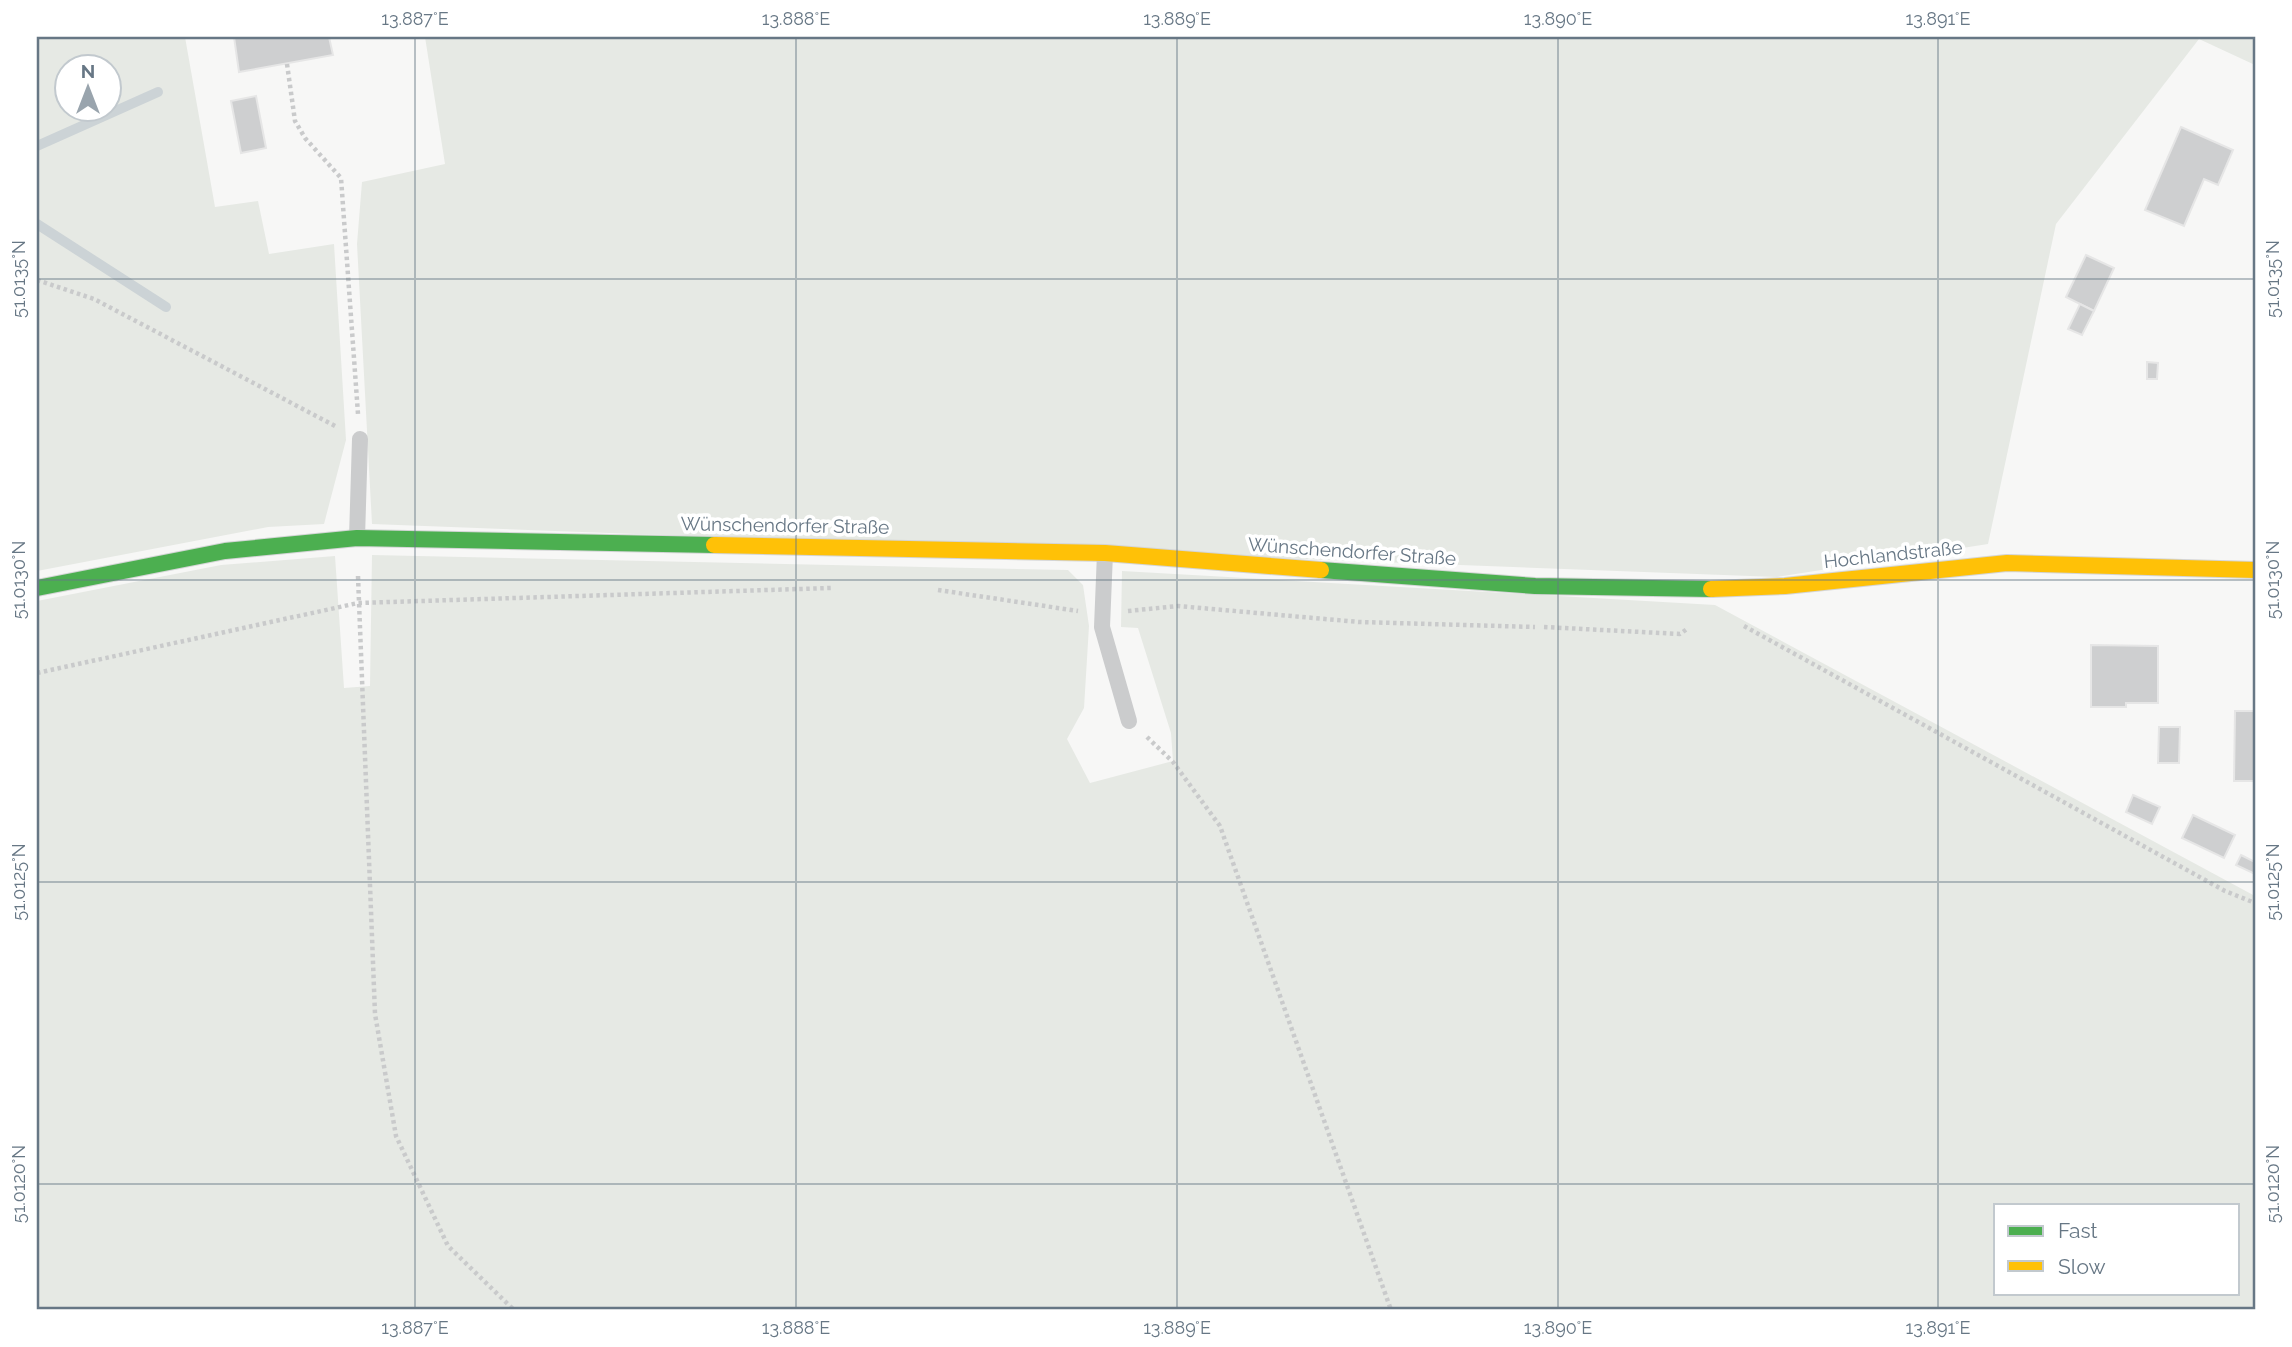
<svg xmlns="http://www.w3.org/2000/svg" width="2292" height="1347" font-family="Raleway,sans-serif">
  <style>
    .green { fill: #e6e9e4; fill-rule: evenodd }
    .lines { fill: none; stroke-linecap: round; stroke-linejoin: round }
    .stream { stroke: #ccd3d6; stroke-width: 10 }
    .building { fill: #cecfd0; stroke: #e6e6e6; stroke-width: 2 }
    .fast-casing { stroke: #d4d5d6; stroke-width: 18 }
    .slow-casing { stroke: #d4d5d6; stroke-width: 18 }
    .path { stroke: #c9cacb; stroke-width: 4.5; stroke-dasharray: 3.5 3.5; stroke-linecap: butt }
    .lane { stroke: #cbcccd; stroke-width: 16 }
    .fast { stroke: #4caf50; stroke-width: 16 }
    .slow { stroke: #ffc107; stroke-width: 16 }
    .ticks { fill: none; stroke: #677785; stroke-width: 2; stroke-opacity: 0.45 }
    .labels { text-anchor: middle; dominant-baseline: central; stroke-width: 7; stroke-linejoin: round; paint-order: stroke }
    .street-label { font-size: 19px; fill: #677785; stroke: #fff }
    .neatline { fill: none; stroke: #677785; stroke-width: 2.5 }
    .ticks-label { font-size: 18px; text-anchor: middle; fill: #677785 }
  </style>
  <rect width="100%" height="100%" fill="#f7f7f6"/>
  <!-- green -->
  <g class="green">
    <path d="M37,37H185L215,207L258,201L269,254L334,244L346,440L324,524L268,527L37,571ZM66,66H108V108H66Z"/>
    <path d="M425,37H2255V65L2199,39L2056,224L1988,544L1777,577L372,524L357,244L362,182L445,164Z"/>
    <path d="M372,555L1068,570L1083,585L1089,626L1084,708L1067,739L1090,783L1173,761L1171,733L1138,628L1121,627L1122,571L1715,605L2255,896V1310H37V601L221,565L335,556L344,688L370,686ZM1996,1205H2238V1293H1996Z"/>
  </g>
  <g class="lines">
    <!-- stream -->
    <g class="stream">
      <path d="M37,146L158,92"/>
      <path d="M37,224L166,307"/>
    </g>
  </g>
  <!-- building -->
  <g class="building">
    <path d="M234,37H329L333,55L239,72Z"/>
    <path d="M256,96L266,148L241,153L231,101Z"/>
    <path d="M2181,127L2233,150L2218,185L2204,179L2184,226L2145,210Z"/>
    <path d="M2086,255L2114,268L2094,311L2066,297Z"/>
    <path d="M2080,304L2094,311L2082,335L2068,329Z"/>
    <path d="M2147,362L2158,363L2157,379H2147Z"/>
    <path d="M2091,645L2158,646V703H2126V707H2091Z"/>
    <path d="M2235,711H2255V781H2234Z"/>
    <path d="M2159,727H2180L2179,763H2158Z"/>
    <path d="M2133,795L2160,807L2152,824L2126,812Z"/>
    <path d="M2193,815L2235,835L2224,858L2182,838Z"/>
    <path d="M2241,855L2255,862V874L2236,865Z"/>
  </g>
  <g class="lines">
    <defs>
      <g id="fast">
        <path d="M1321,570L1535,586L1711,589"/>
        <path d="M37,588L225,551L357,538L714,545"/>
      </g>
      <g id="slow">
        <path d="M714,545L1105,553L1321,570"/>
        <path d="M1711,589L1785,586L2007,563L2255,570"/>
      </g>
    </defs>
    <!-- fast casing -->
    <use href="#fast" class="fast-casing"/>
    <!-- slow casing -->
    <use href="#slow" class="slow-casing"/>
    <!-- path -->
    <g class="path">
      <path d="M287,64L295,121L305,138L341,178L358,414"/>
      <path d="M37,280L94,299L337,427"/>
      <path d="M358,576L375,1014L396,1136L448,1246L514,1310"/>
      <path d="M938,590L1078,611"/>
      <path d="M1128,611L1178,606L1359,622L1535,627"/>
      <path d="M1744,626L2225,891L2255,903"/>
      <path d="M1544,627L1680,634L1687,629"/>
      <path d="M37,673L358,603L831,588"/>
      <path d="M1147,737L1173,762L1220,826L1391,1310"/>
    </g>
    <!-- lane -->
    <g class="lane">
      <path d="M357,538L360,439"/>
      <path d="M1105,553L1102,627L1129,721"/>
    </g>
    <!-- fast -->
    <use href="#fast" class="fast"/>
    <!-- slow -->
    <use href="#slow" class="slow"/>
  </g>
  <!-- ticks -->
  <path class="ticks" d="M415,37V1310M796,37V1310M1177,37V1310M1558,37V1310M1938,37V1310M37,279H2255M37,580H2255M37,882H2255M37,1184H2255"/>
  <g class="labels">
    <!-- street labels -->
    <g class="street-label">
      <text transform="translate(785 525) rotate(1)">Wünschendorfer Straße</text>
      <text transform="translate(1352 551) rotate(4)">Wünschendorfer Straße</text>
      <text transform="translate(1893 554) rotate(-6)">Hochlandstraße</text>
    </g>
  </g>
  <!-- border -->
  <rect width="2292" height="1347" fill="none" stroke="#ffffff" stroke-width="77"/>
  <!-- legend -->
  <rect x="1994" y="1204" width="245" height="91" fill="#ffffff" stroke="#c2c9ce" stroke-width="2"/>
  <rect x="2008" y="1226" width="35" height="10" fill="#4caf50" stroke="#c2c9ce" stroke-width="2"/>
  <text x="2058" y="1238" font-size="21" fill="#677785">Fast</text>
  <rect x="2008" y="1261" width="35" height="10" fill="#ffc107" stroke="#c2c9ce" stroke-width="2"/>
  <text x="2058" y="1274" font-size="21" fill="#677785">Slow</text>
  <!-- north arrow -->
  <g transform="translate(88 88)"><circle r="33" fill="#ffffff" stroke="#c2c9ce" stroke-width="2"/>
  <path d="M0-5L12 26L0 18L-12 26Z" fill="#99a4ad"/>
  <text y="-10" font-size="19" font-weight="bold" text-anchor="middle" fill="#677785">N</text>
  </g>
  <rect x="38" y="38" width="2216" height="1270" class="neatline"/>
  <g class="ticks-label">
    <text x="415" y="25">13.887°E</text>
    <text x="796" y="25">13.888°E</text>
    <text x="1177" y="25">13.889°E</text>
    <text x="1558" y="25">13.890°E</text>
    <text x="1938" y="25">13.891°E</text>
    <text transform="translate(19 279) rotate(-90)" y="6">51.0135°N</text>
    <text transform="translate(2273 279) rotate(-90)" y="6">51.0135°N</text>
    <text transform="translate(19 580) rotate(-90)" y="6">51.0130°N</text>
    <text transform="translate(2273 580) rotate(-90)" y="6">51.0130°N</text>
    <text transform="translate(19 882) rotate(-90)" y="6">51.0125°N</text>
    <text transform="translate(2273 882) rotate(-90)" y="6">51.0125°N</text>
    <text transform="translate(19 1184) rotate(-90)" y="6">51.0120°N</text>
    <text transform="translate(2273 1184) rotate(-90)" y="6">51.0120°N</text>
    <text x="415" y="1334">13.887°E</text>
    <text x="796" y="1334">13.888°E</text>
    <text x="1177" y="1334">13.889°E</text>
    <text x="1558" y="1334">13.890°E</text>
    <text x="1938" y="1334">13.891°E</text>
  </g>
</svg>
